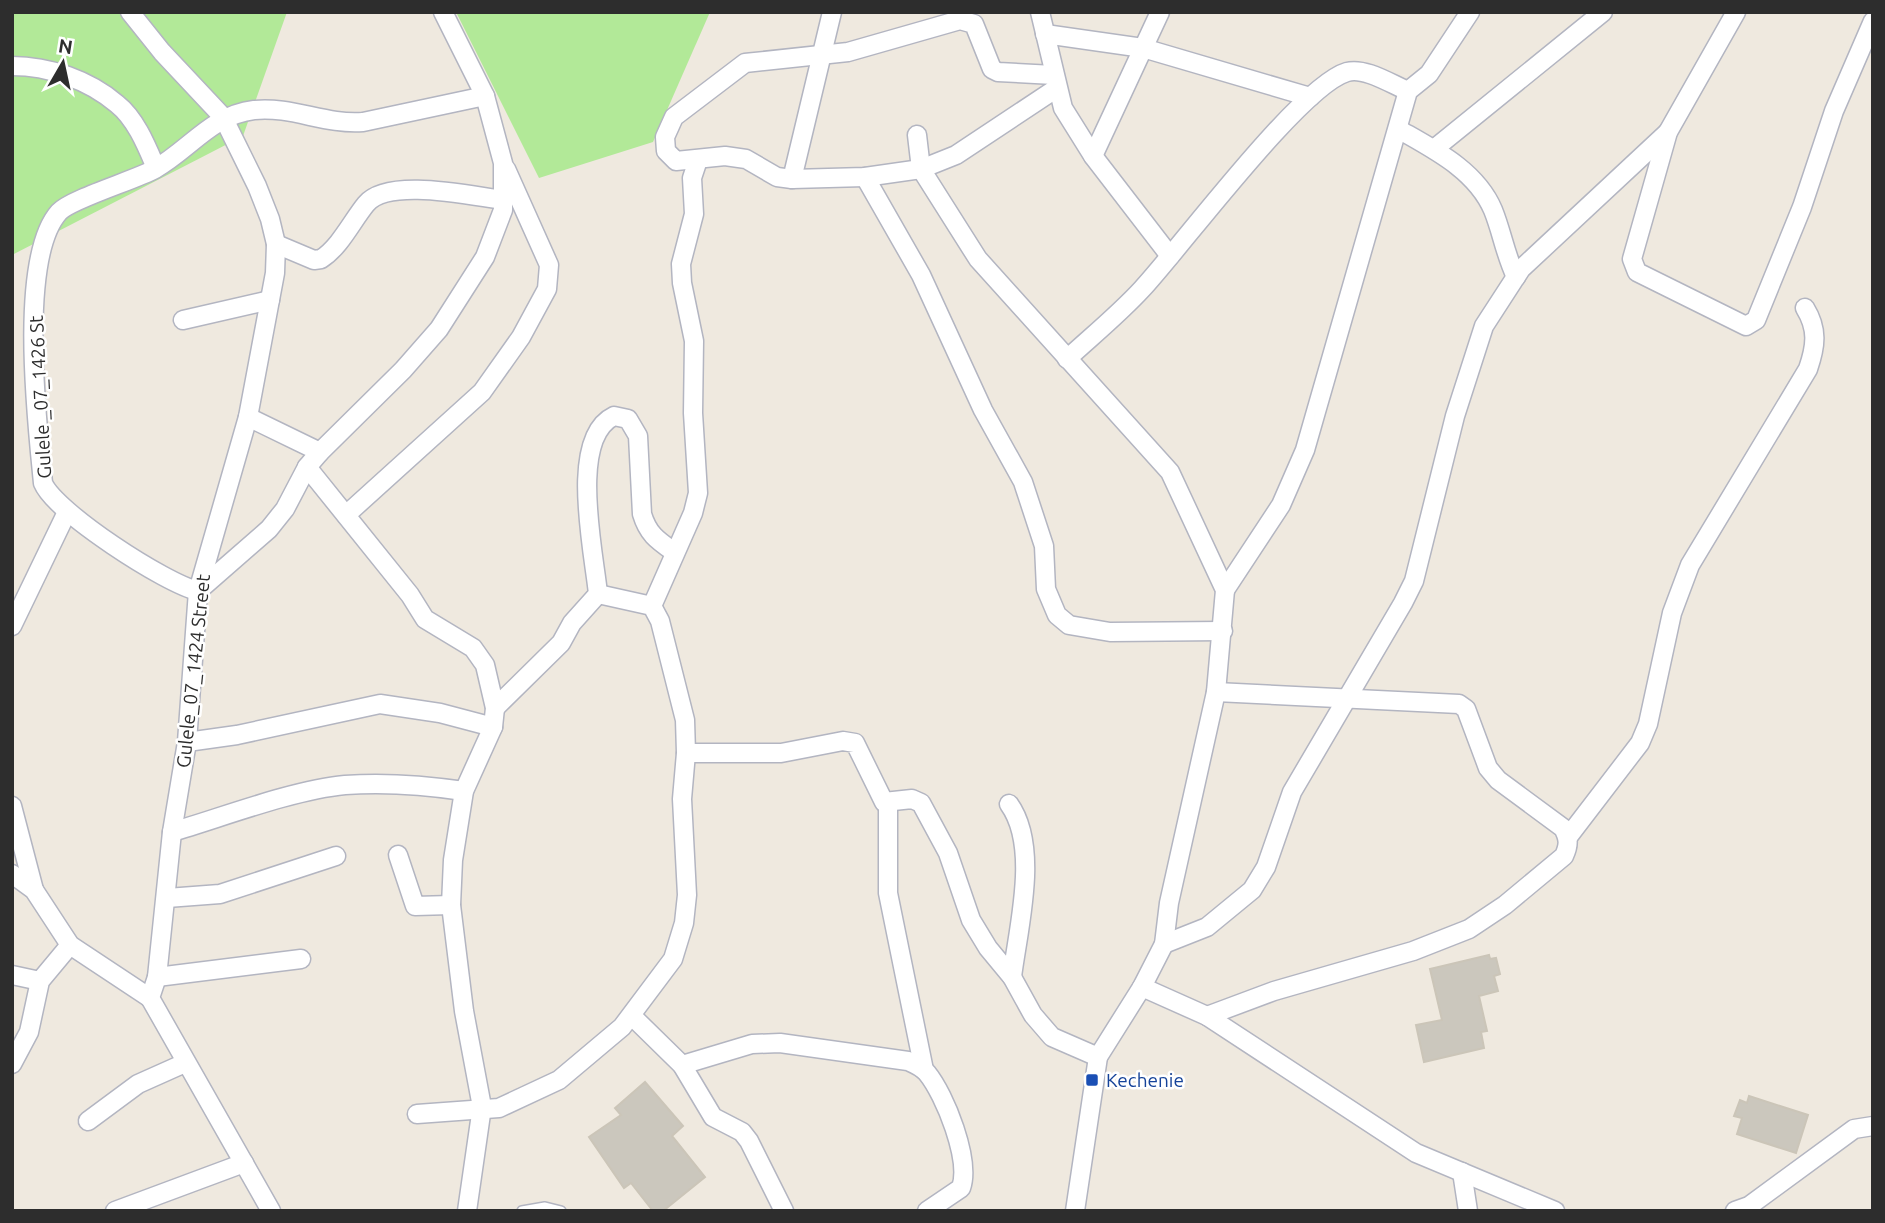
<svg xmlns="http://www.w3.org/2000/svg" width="1885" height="1223" font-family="Ubuntu,sans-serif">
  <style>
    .green { fill: #b2e998 }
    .building { fill: #cbc7bd; stroke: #cbc5b8; stroke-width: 2 }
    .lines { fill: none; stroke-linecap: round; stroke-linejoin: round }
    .service-casing { stroke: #b3b5c1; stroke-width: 12 }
    .minor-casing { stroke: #b3b5c1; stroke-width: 21 }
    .service { stroke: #fff; stroke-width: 9 }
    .minor { stroke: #fff; stroke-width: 18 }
    .transit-dot { fill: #1a4fb4; stroke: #fff; stroke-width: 2.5 }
    .labels { text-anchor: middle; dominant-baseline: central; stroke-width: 5; stroke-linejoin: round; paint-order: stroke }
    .street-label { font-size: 19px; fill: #2d2d2d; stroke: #fff }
    .transit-label { font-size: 19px; fill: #164399; stroke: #fff; text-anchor: start }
  </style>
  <rect width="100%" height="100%" fill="#efe9df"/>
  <!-- green -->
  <g class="green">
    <path d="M12,12H287L243,136L12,255Z"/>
    <path d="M456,12H710L653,142L539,178Z"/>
  </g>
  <!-- building -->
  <g class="building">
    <path d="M1489,955L1490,959L1496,958L1500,974L1494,976L1498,991L1479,996L1487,1031L1481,1032L1484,1048L1424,1062L1416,1025L1442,1020L1430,969Z"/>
    <path d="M645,1082L683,1126L672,1136L705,1177L663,1211H653L631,1183L624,1188L589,1137L621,1115L615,1108Z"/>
    <path d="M1749,1096L1808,1115L1796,1153L1737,1134L1742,1118L1734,1116L1740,1100L1747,1103Z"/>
  </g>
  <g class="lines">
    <defs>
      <path id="service" d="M522,1211L545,1207L561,1211"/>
      <g id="minor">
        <path d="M130,12L162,52L223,117L257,186L270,219L276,244L275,273L248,417L198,591L187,742L172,832L157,977L150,998L271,1211"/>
        <path d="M1040,12L1063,108L1093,156L1170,256"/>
        <path d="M1736,12L1668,132L1632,259L1637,272L1746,326L1756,320L1802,207L1834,111L1873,21"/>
        <path d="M1045,34L1143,48L1310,97"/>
        <path d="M12,66C49,66 89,80 117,104C136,119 147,147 156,168"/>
        <path d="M1054,75L998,72L992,69L974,24L960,20L848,52L745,63L674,117L665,137L666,151L676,161L725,156L746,159L777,177L792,179L865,177L921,169L956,155L1057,88"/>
        <path d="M1398,129C1433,149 1476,170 1493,210C1502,232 1505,254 1516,277"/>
        <path d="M917,135L921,169L978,259L1170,472L1225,590L1216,692L1169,903L1164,944L1142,987L1098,1057L1075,1211"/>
        <path d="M1434,149L1603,12"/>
        <path d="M1093,156L1160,12"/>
        <path d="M865,177L921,275L983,410L1023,482L1044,546L1046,589L1057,615L1069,625L1110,632L1223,631"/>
        <path d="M792,179L832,12"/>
        <path d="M276,244L314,260L321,259C340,247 352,221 366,204C388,177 471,196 503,200"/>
        <path d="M183,320L270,300"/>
        <path d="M1067,359C1092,336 1119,314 1142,289C1182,246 1300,86 1347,72C1365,67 1391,84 1408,91"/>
        <path d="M248,417L320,452"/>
        <path d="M307,467L410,595L425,619L473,648L485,665L495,708L493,727L464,791L453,860L451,905L464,1011L482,1107L467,1211"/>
        <path d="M346,515L482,392L521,337L547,289L549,265L506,169"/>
        <path d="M1225,590L1281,505L1305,450L1408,91L1429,74L1470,12"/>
        <path d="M198,591C166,584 55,512 43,483C37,422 18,258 59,212C71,199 135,180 155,169C190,149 212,115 254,110C292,106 325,125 363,122L485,96"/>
        <path d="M198,591L269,529L285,509L307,467L320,452L403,370L439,329L485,257L503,210V163L485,96L443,12"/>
        <path d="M652,606L693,513L698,493L693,413L694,341L682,283L681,264L694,214L692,178L698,160"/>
        <path d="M12,626L67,512"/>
        <path d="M495,708L561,643L572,623L598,594C594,552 568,438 614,416L628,419L638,436L642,514C648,534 657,540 674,552"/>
        <path d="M187,742L237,735L380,704L440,713L493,727"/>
        <path d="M686,753H781L843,741L855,743L884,802L912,799L921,803L948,853L971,920L988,948L1012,977L1033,1015L1052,1037L1098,1057"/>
        <path d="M888,803V893L924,1070"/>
        <path d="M1009,804C1040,847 1018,928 1012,977"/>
        <path d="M12,806L34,890"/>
        <path d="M172,832C223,817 293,790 345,785C386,782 424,785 464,791"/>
        <path d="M1568,837L1640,743L1648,724L1672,613L1690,565L1808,369C1816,346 1818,329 1805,308"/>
        <path d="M398,855L415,906L451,905"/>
        <path d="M12,874L34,890L70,945L150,998"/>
        <path d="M167,898L220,894L336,856"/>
        <path d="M1164,944L1207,927L1252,890L1266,867L1292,792L1403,603L1414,581L1455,416L1484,326L1521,269L1668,132"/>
        <path d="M12,975L40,981"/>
        <path d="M157,977L301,959"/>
        <path d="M1142,987L1207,1016L1416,1153L1555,1211"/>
        <path d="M632,1016L682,1065L713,1117L742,1132L749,1141L784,1211"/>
        <path d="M1207,1016L1274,991L1413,951L1469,929L1505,905L1564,856C1569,845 1569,839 1563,828L1498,780L1488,768L1466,709L1459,704L1216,692"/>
        <path d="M12,1064L29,1032L40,981L70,945"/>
        <path d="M682,1065L752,1044L780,1043L908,1061C915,1064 922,1067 927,1073C945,1095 971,1160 961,1188L927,1211"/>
        <path d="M417,1114L499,1108L559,1080L622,1027L673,959L684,923L687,895L682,799L686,753L685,720L660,621L652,606L598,594"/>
        <path d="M88,1121L138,1084L185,1063"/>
        <path d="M1462,1172L1468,1211"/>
        <path d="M115,1211L244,1163"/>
        <path d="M1735,1211L1749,1206L1854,1129L1873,1126"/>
      </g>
    </defs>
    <!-- service casing -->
    <use href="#service" class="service-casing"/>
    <!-- minor casing -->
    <use href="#minor" class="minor-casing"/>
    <!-- service -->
    <use href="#service" class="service"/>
    <!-- minor -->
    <use href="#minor" class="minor"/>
  </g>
  <!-- markers -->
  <rect class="transit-dot" x="1085" y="1073" width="14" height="14" rx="3.5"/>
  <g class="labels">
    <!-- street labels -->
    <g class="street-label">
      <text transform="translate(40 397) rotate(-93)">Gulele _07_1426 St</text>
      <text transform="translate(193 671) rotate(-84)">Gulele_07_1424 Street</text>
    </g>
    <!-- transit labels -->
    <g class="transit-label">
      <text x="1106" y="1080">Kechenie</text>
    </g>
  </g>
  <!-- border -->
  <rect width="1885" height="1223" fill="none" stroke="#2d2d2d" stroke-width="28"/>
  <!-- north arrow -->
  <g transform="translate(63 63) rotate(9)" stroke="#ffffff" stroke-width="5" paint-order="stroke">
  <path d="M0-5L12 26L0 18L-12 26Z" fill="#2d2d2d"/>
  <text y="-10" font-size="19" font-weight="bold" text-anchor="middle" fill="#2d2d2d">N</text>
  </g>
</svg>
